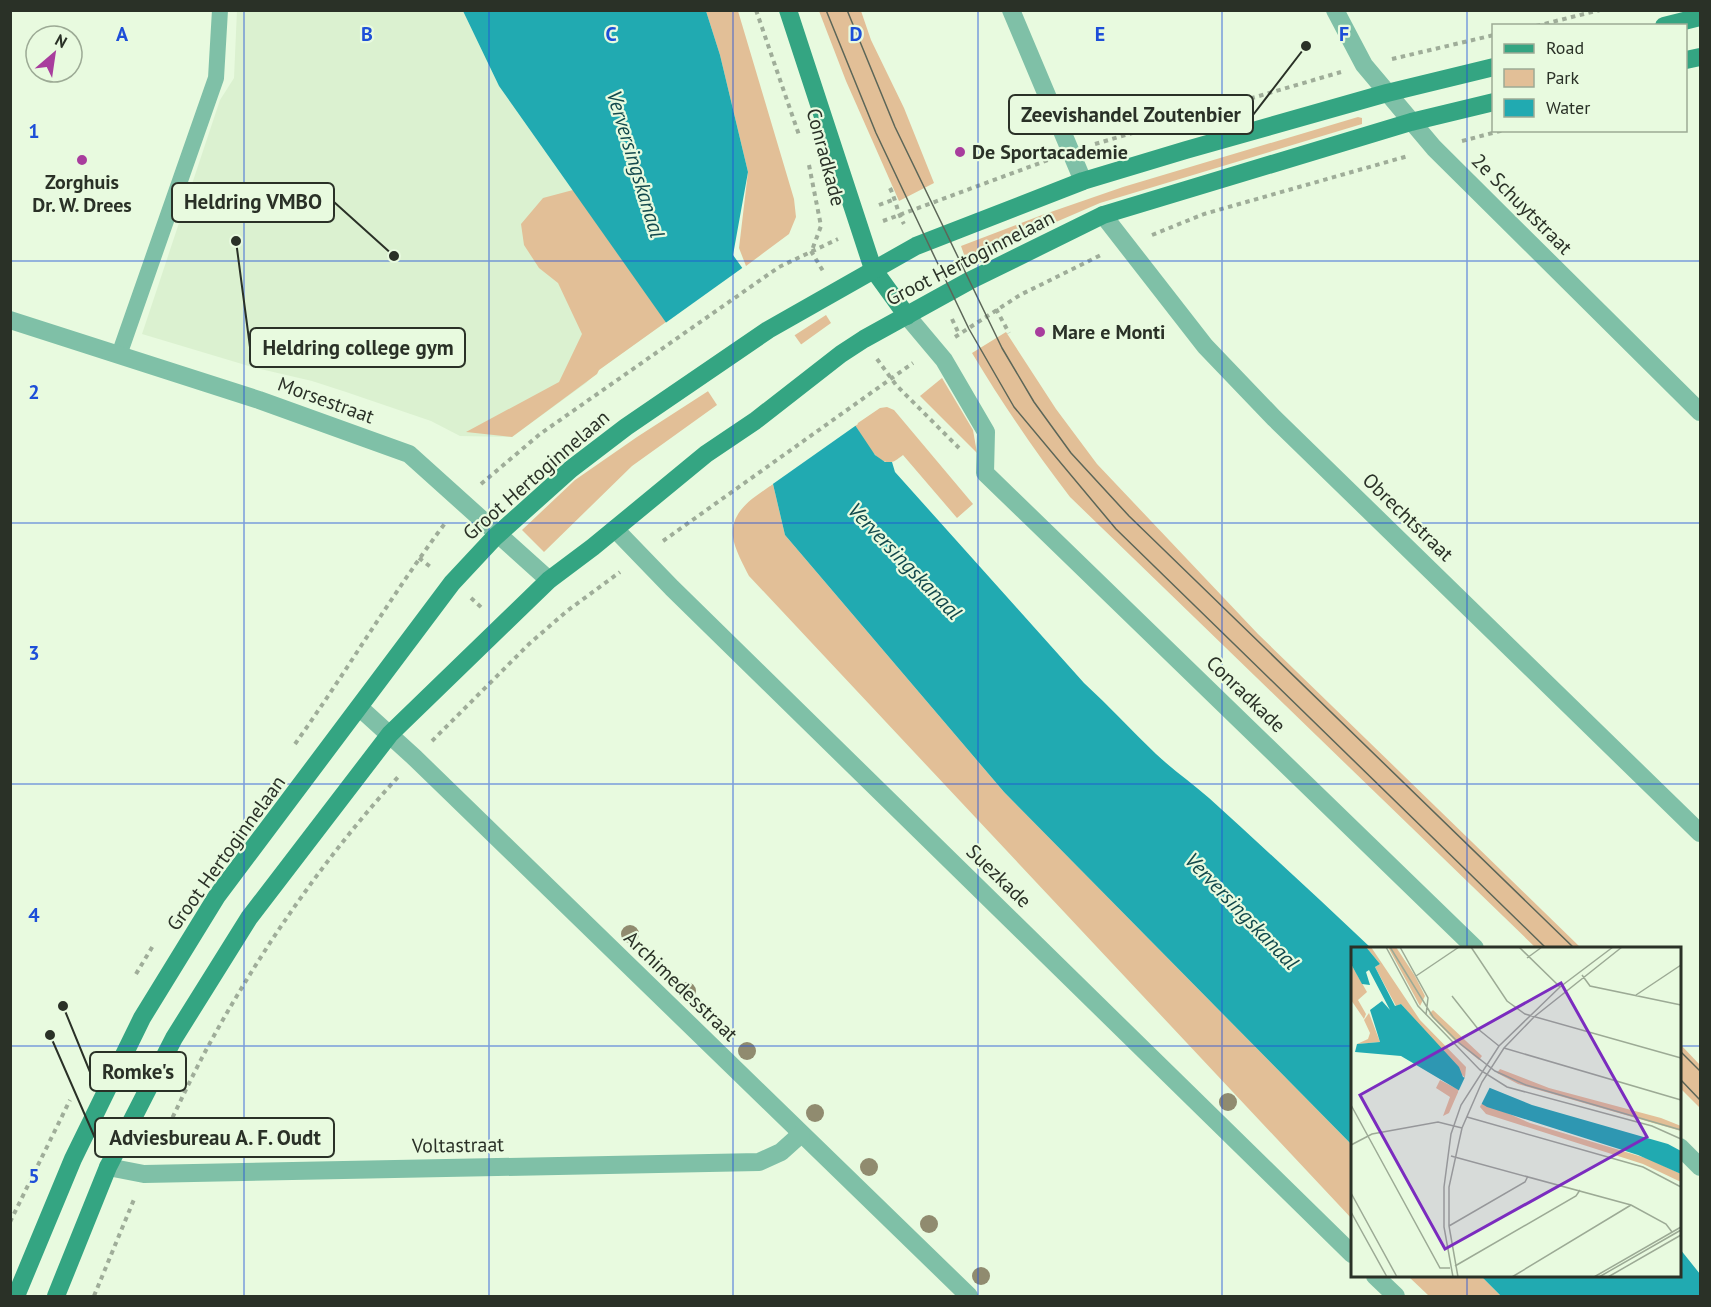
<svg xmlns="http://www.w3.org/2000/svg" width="1711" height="1307" font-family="'PT Sans',sans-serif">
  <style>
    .built { fill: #dbf1d0 }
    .green { fill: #e2bf97 }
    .water { fill: #21aab1 }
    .pier { fill: #e8fadf }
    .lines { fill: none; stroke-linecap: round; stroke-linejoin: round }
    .path { stroke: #9fad99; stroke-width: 4; stroke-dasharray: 4.5 4.5; stroke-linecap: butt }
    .lane { stroke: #7fc0a7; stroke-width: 16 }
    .street { stroke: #7fc0a7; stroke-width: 18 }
    .secondary { stroke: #34a582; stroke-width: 18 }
    .tram { stroke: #5c6658; stroke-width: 1.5 }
    .tree { fill: #908b6f }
    .grid { fill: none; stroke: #1d4ed8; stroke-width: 1.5; stroke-opacity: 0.55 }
    .poi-dot { fill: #a83d9d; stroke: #e8fadf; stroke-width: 2 }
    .labels { text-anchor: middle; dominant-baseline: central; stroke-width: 4.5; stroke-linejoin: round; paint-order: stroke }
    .poi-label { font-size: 20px; font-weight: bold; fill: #2a3127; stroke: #e8fadf; text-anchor: start }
    .street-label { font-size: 20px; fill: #2a3127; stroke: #e8fadf }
    .water-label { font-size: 21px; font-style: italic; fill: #12494c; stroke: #e8fadf }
    .inset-road { fill: none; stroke: #9caa95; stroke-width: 1.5 }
    .view { fill: #7b2cbf; fill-opacity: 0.15; stroke: #7b2cbf; stroke-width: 3 }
    .inset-edge { fill: none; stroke: #2a3127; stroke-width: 3 }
    .grid-label { font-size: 20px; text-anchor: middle; font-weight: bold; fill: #1d4ed8; stroke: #e8fadf; stroke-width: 4.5; stroke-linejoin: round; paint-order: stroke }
    .leader { fill: none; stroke: #2a3127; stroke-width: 2 }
    .callout-dot { fill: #2a3127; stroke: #e8fadf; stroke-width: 2 }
    .callout { fill: #e8fadf; stroke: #2a3127; stroke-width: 2 }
    .callout-label { font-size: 21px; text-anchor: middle; font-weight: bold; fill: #2a3127 }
  </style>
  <rect width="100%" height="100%" fill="#e8fadf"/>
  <!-- built -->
  <path class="built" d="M237,10L463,11L499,86L666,322L599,370L586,383L512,437L460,436L431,421L346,392L312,381L252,367L142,334L220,100L234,78Z"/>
  <!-- green -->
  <g class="green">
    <path d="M706,11H738L794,199L796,217L789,234L746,266L739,248L748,172L720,55Z"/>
    <path d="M819,11H861L871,40L904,108L934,183L899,201L846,81Z"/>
    <path d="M1358,117L1362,118V124L1100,203L1005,244L968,266L961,246L1042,215L1123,187Z"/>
    <path d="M573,190L666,322L599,370L597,374L512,437L466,432L559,382L582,334L558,283L539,268L524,245L521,224L543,198Z"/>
    <path d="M826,315L831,323L632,466L544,552L522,530L575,480L637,437Z"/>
    <path d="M1006,332L1056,409L1097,464L1258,634L1581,948H1536L1070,497C1034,450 1002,403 972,353Z"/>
    <path d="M942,378L973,430L977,453L920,396Z"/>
    <path d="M887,407L894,410L973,504L957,518L903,455C900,457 895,462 891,462C876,465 862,436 855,425L880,408Z"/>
    <path d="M773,484L785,535L1004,792L1352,1145V1219L749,576C744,566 734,548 733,537C730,510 755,497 773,484Z"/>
    <path d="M1680,1044L1700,1065V1108L1680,1088Z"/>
    <path d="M1408,1276H1481L1501,1296H1429Z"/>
  </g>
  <!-- water -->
  <g class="water">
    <path d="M463,11H706L720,55L748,172L733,255L855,425L875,455L885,462H892L895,472L1084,683C1109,706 1132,731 1156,754C1173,770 1192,783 1209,798C1264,848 1318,898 1371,948H1352V1145L1004,792L785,535L773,484L667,324L499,86Z"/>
    <path d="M1680,1249L1700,1274V1296H1501L1481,1276H1680Z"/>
  </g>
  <!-- pier -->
  <path class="pier" d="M745,266L858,424L770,486L664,324Z"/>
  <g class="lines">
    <!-- path -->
    <g class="path">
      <path d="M756,10L799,135"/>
      <path d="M1536,26L1600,10"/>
      <path d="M1392,59L1494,35"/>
      <path d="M1462,141L1504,130"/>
      <path d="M1095,144L1341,72"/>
      <path d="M809,165L821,226L812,250"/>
      <path d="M890,188C896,200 897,212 904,224"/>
      <path d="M879,205L895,199"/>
      <path d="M883,221L1048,160"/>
      <path d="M1152,235L1204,214L1408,156"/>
      <path d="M811,251L823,271"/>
      <path d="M996,309L1009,333"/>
      <path d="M952,319L959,334"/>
      <path d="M955,337L1020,295L1103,254"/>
      <path d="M877,359L896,385L959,448"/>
      <path d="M481,484L540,434L779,267L838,239"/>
      <path d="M663,541L913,363"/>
      <path d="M419,558L432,568"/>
      <path d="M471,598L483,609"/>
      <path d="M432,741L529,644L567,611L620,572"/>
      <path d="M295,744C347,671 392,594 446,522"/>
      <path d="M136,974L154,944"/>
      <path d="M157,1150C173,1117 188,1084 205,1052C258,954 323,859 398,777"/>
      <path d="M10,1222L70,1100"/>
      <path d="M94,1296L135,1197"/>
    </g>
    <!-- lane -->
    <path class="lane" d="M119,355L216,78L220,10"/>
    <!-- street -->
    <g class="street">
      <path d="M1011,10L1083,181"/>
      <path d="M1335,10L1364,65L1434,148L1700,412"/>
      <path d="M1103,215L1205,346L1274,418L1700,833"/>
      <path d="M907,316L944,360L986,432L985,473L1475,948"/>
      <path d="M10,320L259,400L409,454L549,580"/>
      <path d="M615,529L672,588L1352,1254"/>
      <path d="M360,708L415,758L969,1296"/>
      <path d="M1680,1147L1700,1167"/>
      <path d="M108,1167L144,1174L759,1162L781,1152L801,1134"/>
      <path d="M1375,1276L1396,1296"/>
    </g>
    <!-- secondary -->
    <g class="secondary">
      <path d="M788,10L873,269L907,316"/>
      <path d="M1664,26L1700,17"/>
      <path d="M1686,60L1700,57"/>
      <path d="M16,1296L73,1159L142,1018L217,896L452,583L494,538L571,469L626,427L768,330L916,246L1083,181L1186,150L1387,93L1494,67"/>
      <path d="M56,1296L108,1167L174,1038L249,918L390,734L549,580L593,547L706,454L755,421L841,354L864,339L969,281L1103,215L1411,122L1494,102"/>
    </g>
    <!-- tram -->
    <g class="tram">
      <path d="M826,10L876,133L927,241L969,329L1014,407L1116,529L1546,948"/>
      <path d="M847,10L895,127L1002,348L1034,402L1071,453L1129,516L1574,948"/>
      <path d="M1680,1051L1700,1071"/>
      <path d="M1680,1079L1700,1100"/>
    </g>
  </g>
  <!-- trees -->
  <g class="tree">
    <circle cx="630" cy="934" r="9"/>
    <circle cx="687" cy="991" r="9"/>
    <circle cx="747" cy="1051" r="9"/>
    <circle cx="1228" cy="1102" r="9"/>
    <circle cx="815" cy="1113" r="9"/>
    <circle cx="869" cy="1167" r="9"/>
    <circle cx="929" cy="1224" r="9"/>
    <circle cx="981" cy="1276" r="9"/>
  </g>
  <!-- grid -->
  <path class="grid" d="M244,10V1296M489,10V1296M733,10V1296M978,10V1296M1222,10V1296M1467,10V948M10,261H1700M10,523H1700M10,784H1700M10,1046H1352M1680,1046H1700M1467,1276V1296"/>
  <!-- markers -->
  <g class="poi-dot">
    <circle cx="960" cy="152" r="6"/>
    <circle cx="82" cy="160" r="6"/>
    <circle cx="1040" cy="332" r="6"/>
  </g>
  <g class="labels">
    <!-- poi labels -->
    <g class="poi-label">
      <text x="972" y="152">De Sportacademie</text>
      <text x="82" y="182" text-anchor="middle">Zorghuis<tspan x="82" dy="23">Dr. W. Drees</tspan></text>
      <text x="1052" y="332">Mare e Monti</text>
    </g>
    <!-- street labels -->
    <g class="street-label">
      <text transform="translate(826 157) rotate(75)">Conradkade</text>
      <text transform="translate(1522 204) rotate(45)">2e Schuytstraat</text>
      <text transform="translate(970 258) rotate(-27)">Groot Hertoginnelaan</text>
      <text transform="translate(326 400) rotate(20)">Morsestraat</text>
      <text transform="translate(536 475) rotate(-41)">Groot Hertoginnelaan</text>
      <text transform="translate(1408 517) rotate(44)">Obrechtstraat</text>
      <text transform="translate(1246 694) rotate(44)">Conradkade</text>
      <text transform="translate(226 853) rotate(-54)">Groot Hertoginnelaan</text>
      <text transform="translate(999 876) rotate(44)">Suezkade</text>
      <text transform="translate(681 986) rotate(44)">Archimedesstraat</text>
      <text transform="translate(458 1145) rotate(-1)">Voltastraat</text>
    </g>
    <!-- water labels -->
    <g class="water-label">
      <text transform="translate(636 164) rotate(73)">Verversingskanaal</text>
      <text transform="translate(905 561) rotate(46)">Verversingskanaal</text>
      <text transform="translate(1242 911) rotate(46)">Verversingskanaal</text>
    </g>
  </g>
  <!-- overview -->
  <g transform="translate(1351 947)">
    <rect width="330" height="330" fill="#e8fadf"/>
    <path d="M15,0H20L69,73L115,120L114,131L50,57L45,59L24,20L29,17ZM37,0H45L64,29L74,49L69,59ZM0,17L16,45L7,53L15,67L13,72L0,53ZM82,63L131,109L128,113L102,92L78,67ZM18,66L29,95L6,97L17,92L19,86L13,73ZM149,122L198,141L310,171L330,179V184L167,137L146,126ZM89,133L108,143L98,166L92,169L99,150L85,141ZM131,155L179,176L298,212L330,227V235L292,217L135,167L129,160Z" fill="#e2bf97"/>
    <path d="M0,0H15L29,17L24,20L44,59L50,57L108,120L112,130L181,158L317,197L330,204V227L287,208L136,160L50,109L4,105L6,97L29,95L19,63L31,54L39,63L18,23L15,25L19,38L11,37L0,17Z" fill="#21aab1"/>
    <path d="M115,128L139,140L130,158L107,145Z" fill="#e8fadf"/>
    <path class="inset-road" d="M35,0L67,59L129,123L156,140L301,179L330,192M39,0L82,70L107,95L144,124L175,138L330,183M49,0L77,51L75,68M120,0L156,54L174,67L330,111M168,0L209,40M176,11L191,0M231,28L239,39L330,58M65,29L108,0M285,48L330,18M101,49L127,82L148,99M153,101L330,153M0,158L89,321H99M116,170L292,220L330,240M0,198L21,187L87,175L111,181M100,209L280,258L315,277L321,285M0,246L46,330M0,265L36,330M98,279L174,235L177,229M104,319L225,249L229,243M102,330L93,280V240L100,187L110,158L148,99L209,40L262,0M107,330L98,279V240L111,181L131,135L153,101L183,70L271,0M161,330L280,258M243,330L330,280M248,330L330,283M257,330L330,288"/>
    <path class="view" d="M210,36L296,190L94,302L9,148Z"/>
    <rect width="330" height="330" class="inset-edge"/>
  </g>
  <g class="grid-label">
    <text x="122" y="41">A</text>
    <text x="367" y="41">B</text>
    <text x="611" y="41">C</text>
    <text x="856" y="41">D</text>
    <text x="1100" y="41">E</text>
    <text x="1344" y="41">F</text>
    <text x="34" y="138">1</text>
    <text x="34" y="399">2</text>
    <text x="34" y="660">3</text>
    <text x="34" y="922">4</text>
    <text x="34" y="1183">5</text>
  </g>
  <!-- callouts -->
  <path class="leader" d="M1306 46L1253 115M394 256L334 202M236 241L250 347M63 1006L90 1072M50 1035L95 1138"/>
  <g class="callout-dot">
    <circle cx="1306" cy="46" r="6"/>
    <circle cx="394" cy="256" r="6"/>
    <circle cx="236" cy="241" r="6"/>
    <circle cx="63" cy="1006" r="6"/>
    <circle cx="50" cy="1035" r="6"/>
  </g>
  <g class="callout">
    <rect x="1009" y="95" width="244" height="39" rx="6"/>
    <rect x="172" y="183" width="162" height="39" rx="6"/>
    <rect x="250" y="328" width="215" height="39" rx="6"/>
    <rect x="90" y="1052" width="96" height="39" rx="6"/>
    <rect x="95" y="1118" width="239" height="39" rx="6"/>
  </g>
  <g class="callout-label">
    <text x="1131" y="122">Zeevishandel Zoutenbier</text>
    <text x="253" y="209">Heldring VMBO</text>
    <text x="358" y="355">Heldring college gym</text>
    <text x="138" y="1079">Romke's</text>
    <text x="215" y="1145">Adviesbureau A. F. Oudt</text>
  </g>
  <!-- border -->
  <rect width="1711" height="1307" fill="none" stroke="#2a3127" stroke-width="24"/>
  <!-- legend -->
  <rect x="1492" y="24" width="195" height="108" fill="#e8fadf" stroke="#9caa95" stroke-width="1.5"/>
  <rect x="1504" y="44" width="30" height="9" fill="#34a582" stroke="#9caa95" stroke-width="1.5"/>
  <text x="1546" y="54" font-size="18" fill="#2a3127">Road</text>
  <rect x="1504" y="69" width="30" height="18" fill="#e2bf97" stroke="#9caa95" stroke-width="1.5"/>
  <text x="1546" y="84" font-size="18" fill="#2a3127">Park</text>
  <rect x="1504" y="99" width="30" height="18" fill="#21aab1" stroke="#9caa95" stroke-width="1.5"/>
  <text x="1546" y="114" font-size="18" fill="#2a3127">Water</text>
  <!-- north arrow -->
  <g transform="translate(54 54) rotate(29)"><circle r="28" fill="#e8fadf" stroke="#9caa95" stroke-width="1.5"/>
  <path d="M0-4.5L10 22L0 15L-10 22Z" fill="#a83d9d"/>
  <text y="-9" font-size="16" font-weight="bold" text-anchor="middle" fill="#2a3127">N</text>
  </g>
</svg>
